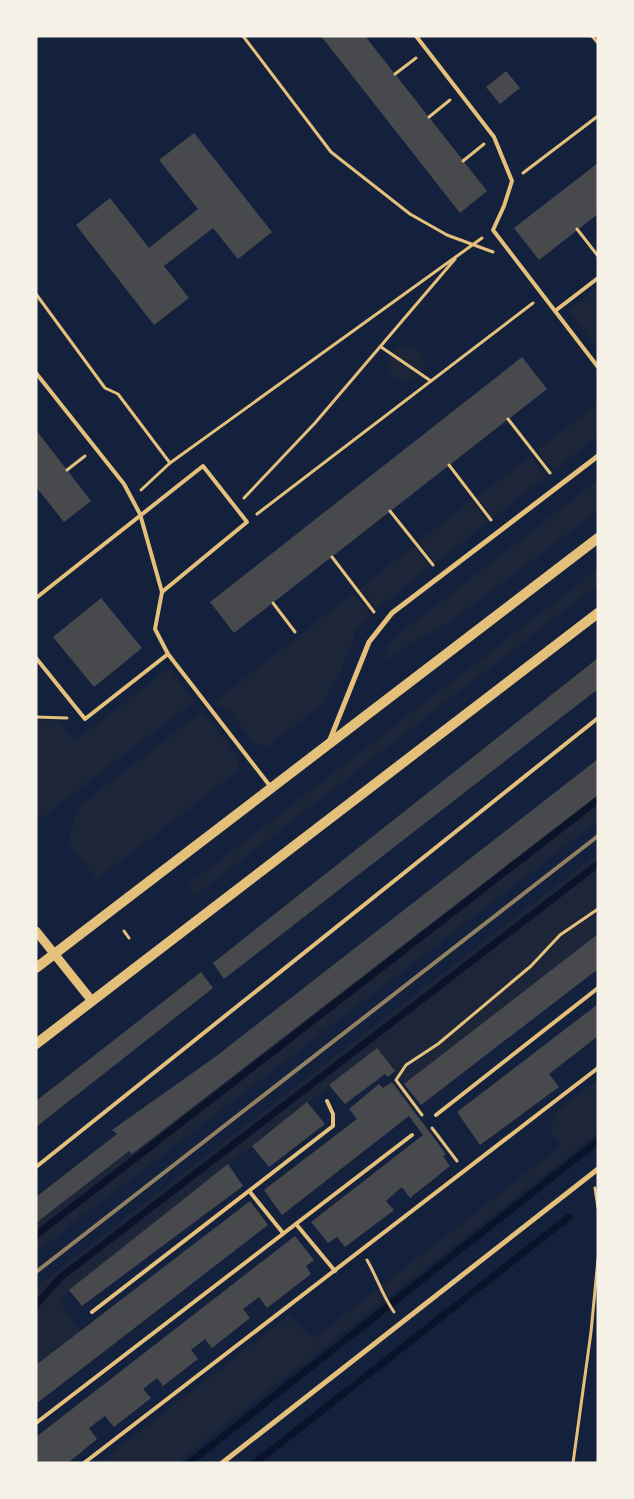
<svg xmlns="http://www.w3.org/2000/svg" width="634" height="1499" font-family="'DejaVu Sans',sans-serif">
  <style>
    .green { fill: #1d2539 }
    .lines { fill: none; stroke-linecap: round; stroke-linejoin: round }
    .stream { stroke: #0b132b; stroke-width: 7 }
    .building { fill: #48494c }
    .path { stroke: #e5c07b; stroke-width: 3 }
    .service { stroke: #e5c07b; stroke-width: 4 }
    .minor { stroke: #e5c07b; stroke-width: 5 }
    .tertiary { stroke: #e5c07b; stroke-width: 9 }
    .secondary { stroke: #e5c07b; stroke-width: 10 }
    .rail { stroke: #918062; stroke-width: 4 }
  </style>
  <rect width="100%" height="100%" fill="#14213d"/>
  <!-- green -->
  <g class="green">
    <path d="M598,287V349L568,310Z"/>
    <circle cx="406" cy="363" r="18"/>
    <path d="M598,403V436L554,470L537,450Z"/>
    <path d="M531,455L547,476L493,517L477,497Z"/>
    <path d="M598,480V511L451,621L384,660L382,659L387,647L398,635Z"/>
    <path d="M472,500L488,522L435,563L419,542Z"/>
    <path d="M414,546L430,567L377,609L360,588Z"/>
    <path d="M598,569V584L195,896L188,885Z"/>
    <path d="M354,593L371,614L357,629L338,679H335L323,704L266,747L253,742L230,712L214,702Z"/>
    <path d="M169,668L194,701L36,822V720L58,721L75,741Z"/>
    <path d="M203,711L238,757V771L97,879L68,843L78,807Z"/>
    <path d="M598,795V821L36,1252V1223L129,1151L132,1153Z"/>
    <path d="M598,853V934L404,1084L377,1048L69,1290L61,1304L81,1331L36,1365V1287Z"/>
    <path d="M598,1080V1133L176,1463H99L289,1315L309,1336L315,1338L561,1146L550,1132L556,1112Z"/>
  </g>
  <g class="lines">
    <!-- stream -->
    <g class="stream">
      <path d="M36,1235L598,800"/>
      <path d="M36,1305L61,1277L598,864"/>
      <path d="M189,1463L598,1141"/>
      <path d="M255,1463L569,1217"/>
    </g>
  </g>
  <!-- building -->
  <g class="building">
    <path d="M321,36H365L487,191L460,213Z"/>
    <path d="M506,71L520,88L500,104L486,87Z"/>
    <path d="M194,133L272,232L238,259L213,228L164,266L189,298L154,325L76,225L110,198L149,248L198,209L159,160Z"/>
    <path d="M598,163V214L539,260L514,228Z"/>
    <path d="M522,357L547,389L234,633L210,602Z"/>
    <path d="M36,430L91,501L64,522L36,487Z"/>
    <path d="M101,598L142,648L94,687L53,637Z"/>
    <path d="M598,658V689L224,979L213,963Z"/>
    <path d="M598,759V795L132,1154L129,1151L36,1223V1197L117,1134L112,1130L215,1057Z"/>
    <path d="M598,934V969L421,1105L404,1084Z"/>
    <path d="M201,972L213,988L36,1127V1101Z"/>
    <path d="M598,1004V1036L549,1074L559,1087L480,1145L457,1112Z"/>
    <path d="M377,1048L395,1071L388,1077L385,1074L345,1104L329,1085Z"/>
    <path d="M392,1082L446,1154L443,1156L450,1166L410,1198L402,1187L386,1201L394,1210L345,1247L337,1237L328,1243L311,1222L423,1135L409,1116L282,1215L264,1190L357,1119L349,1109L379,1084L383,1088Z"/>
    <path d="M307,1102L325,1124L269,1167L252,1146Z"/>
    <path d="M228,1164L243,1186L82,1306L69,1290Z"/>
    <path d="M250,1201L268,1225L36,1404V1365Z"/>
    <path d="M295,1236L314,1260L306,1266L311,1274L267,1308L259,1297L243,1309L250,1318L212,1348L205,1339L191,1350L198,1359L163,1386L157,1378L143,1389L151,1398L114,1427L105,1416L89,1428L97,1439L68,1463H36V1437Z"/>
  </g>
  <g class="lines">
    <!-- path -->
    <g class="path">
      <path d="M243,36L331,152L410,214L447,235L493,252"/>
      <path d="M592,36L598,43"/>
      <path d="M395,74L416,58"/>
      <path d="M429,117L450,100"/>
      <path d="M463,161L484,144"/>
      <path d="M523,173L598,116"/>
      <path d="M577,229L598,256"/>
      <path d="M36,294L105,388L118,394L170,463L482,238"/>
      <path d="M381,347L431,381"/>
      <path d="M508,419L550,473"/>
      <path d="M449,465L491,520"/>
      <path d="M67,470L85,456"/>
      <path d="M141,490L170,463"/>
      <path d="M244,498L315,423L455,259"/>
      <path d="M390,511L433,565"/>
      <path d="M257,514L533,303"/>
      <path d="M332,557L374,612"/>
      <path d="M273,603L295,632"/>
      <path d="M36,717L67,718"/>
      <path d="M124,931L129,938"/>
      <path d="M422,1115L396,1080L406,1065L438,1044L531,966L560,935L598,909"/>
      <path d="M432,1128L457,1161"/>
      <path d="M595,1188L598,1208"/>
      <path d="M367,1260C377,1277 382,1295 394,1312"/>
      <path d="M573,1463L591,1332L598,1259"/>
    </g>
    <!-- service -->
    <g class="service">
      <path d="M416,36L494,137L512,181L504,206L493,230L555,311"/>
      <path d="M598,278L555,311L598,367"/>
      <path d="M36,373L124,484L140,514L162,592L155,629L168,654L270,786"/>
      <path d="M36,598L203,466L247,522L162,592"/>
      <path d="M36,658L85,719L168,654"/>
      <path d="M436,1115L598,988"/>
      <path d="M36,1167L598,718"/>
      <path d="M250,1192L283,1233"/>
      <path d="M296,1224L335,1271"/>
      <path d="M92,1312L333,1126V1114L327,1101"/>
      <path d="M36,1423L412,1135"/>
      <path d="M84,1463L598,1068"/>
    </g>
    <!-- minor -->
    <g class="minor">
      <path d="M329,742L369,642L392,613L598,456"/>
      <path d="M222,1463L598,1169"/>
    </g>
    <!-- tertiary -->
    <path class="tertiary" d="M36,931L92,1001"/>
    <!-- secondary -->
    <g class="secondary">
      <path d="M36,968L598,538"/>
      <path d="M36,1044L598,613"/>
    </g>
    <!-- rail -->
    <path class="rail" d="M36,1272L598,836"/>
  </g>
  <!-- border -->
  <rect width="634" height="1499" fill="none" stroke="#f6f1e7" stroke-width="75"/>
</svg>
